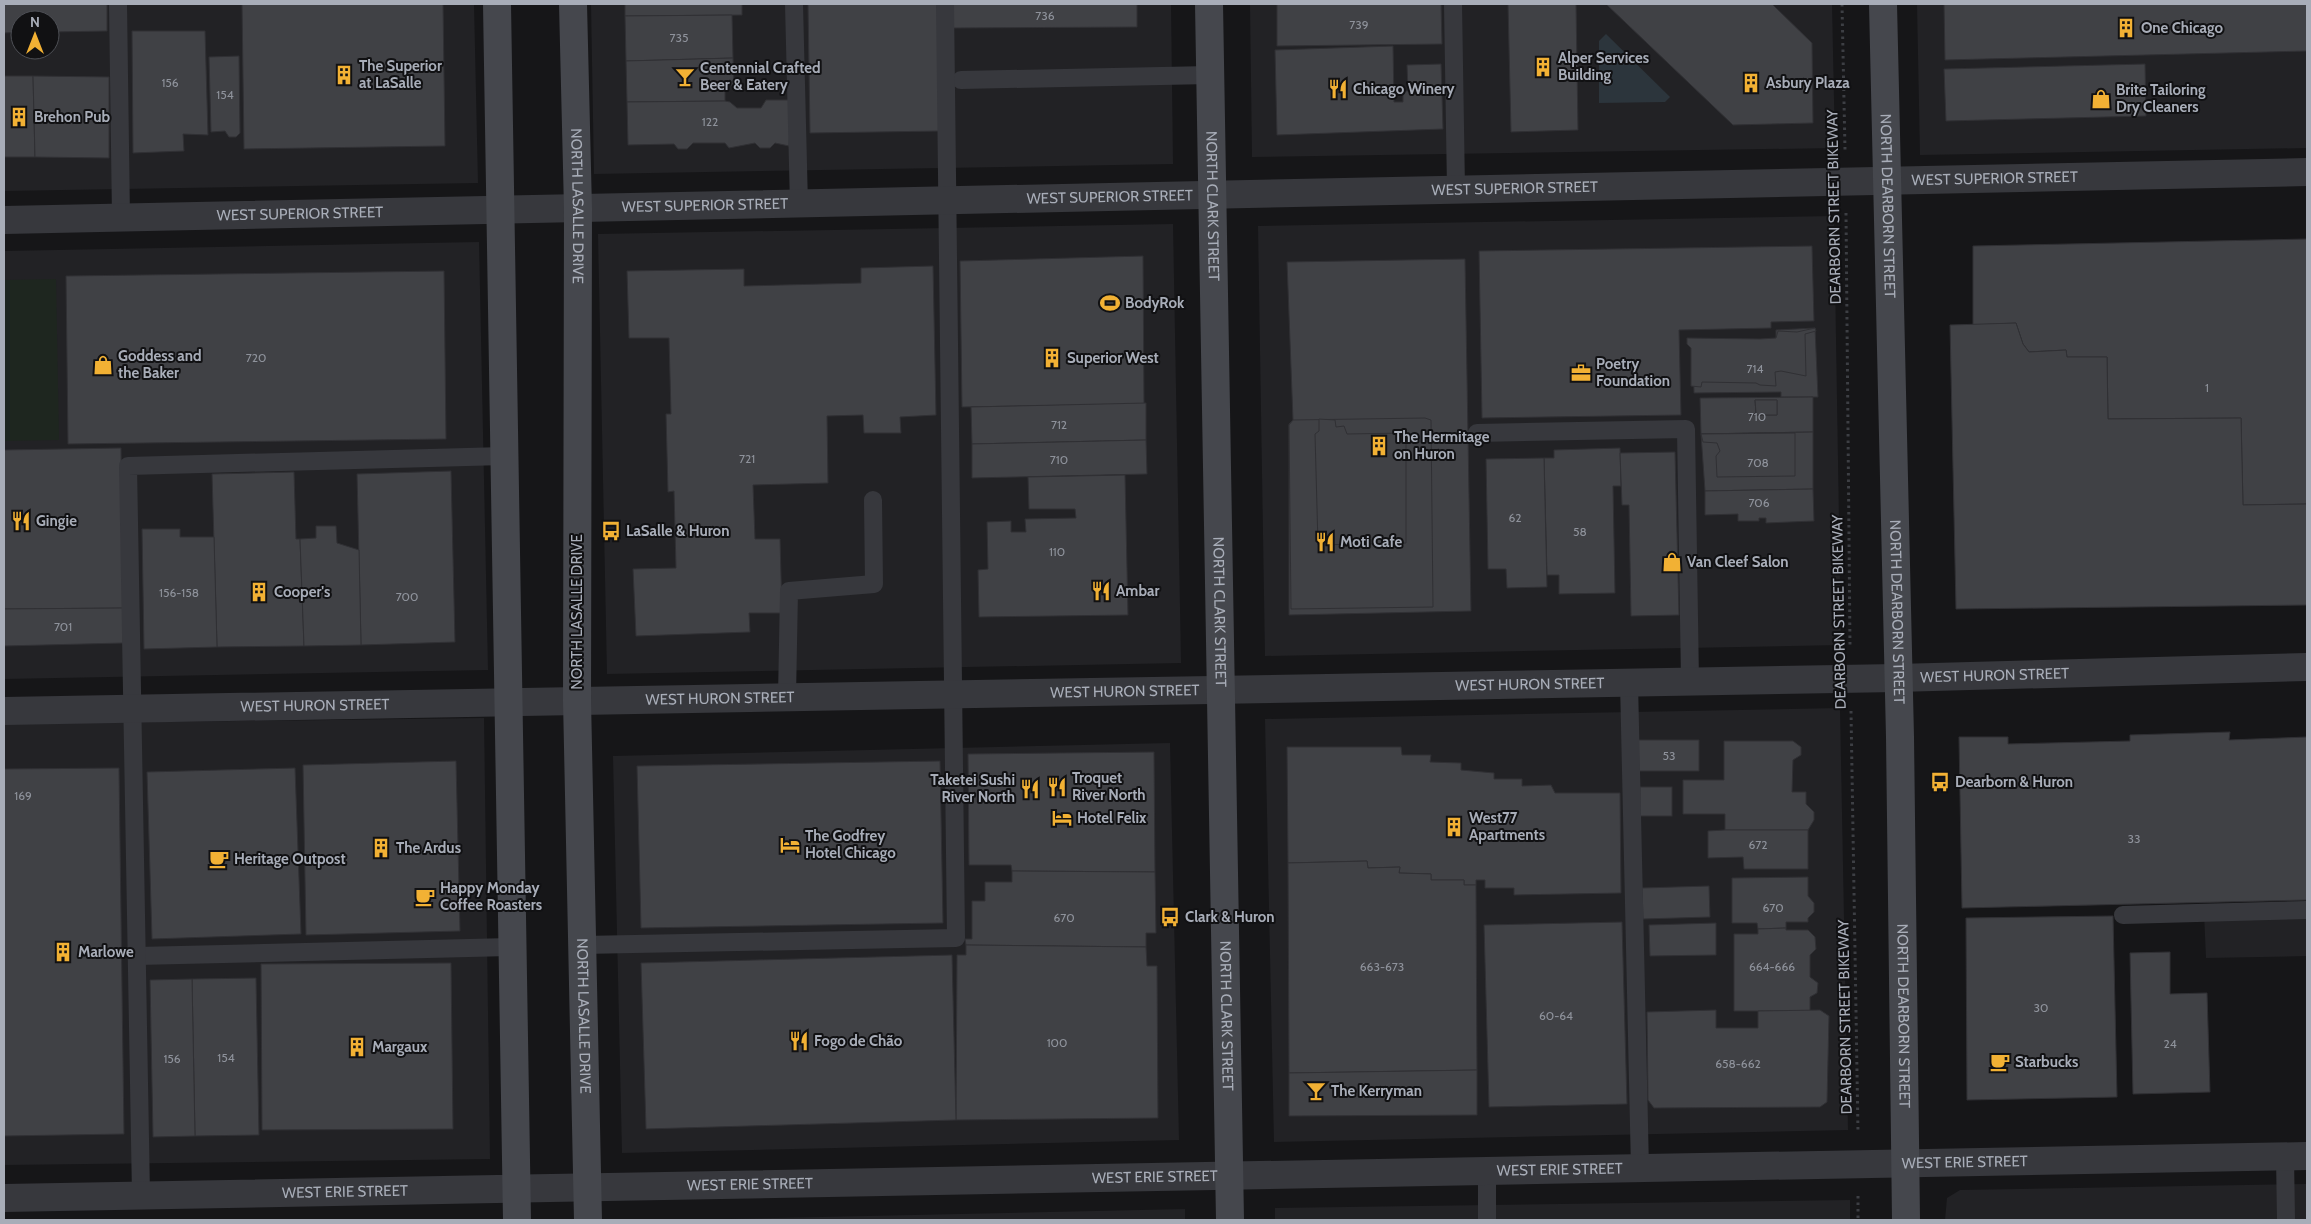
<svg xmlns="http://www.w3.org/2000/svg" width="2311" height="1224" font-family="Cabin,sans-serif">
  <style>
    .built { fill: #222225; fill-rule: evenodd }
    .green { fill: #1e261f }
    .water { fill: #2c353c }
    .building { fill: #404145; stroke: #303034; fill-rule: evenodd }
    .lines { fill: none; stroke-linecap: round; stroke-linejoin: round }
    .path { stroke: #3d3f44; stroke-width: 3; stroke-dasharray: 2.5 4; stroke-linecap: butt }
    .service { stroke: #37383d; stroke-width: 18 }
    .tertiary { stroke: #37383d; stroke-width: 28 }
    .secondary { stroke: #45474d; stroke-width: 28 }
    .labels { text-anchor: middle; dominant-baseline: central; stroke-width: 4; stroke-linejoin: round; paint-order: stroke }
    .number-label { font-size: 12px; fill: #8e929b }
    .poi-label { font-size: 15px; font-weight: bold; fill: #a8adb8; stroke: #111113; text-anchor: start }
    .street-label { font-size: 15px; fill: #a8adb8; stroke: #111113 }
  </style>
  <rect width="100%" height="100%" fill="#161618"/>
  <!-- built -->
  <g class="built">
    <path d="M4,4H474L478,183L4,191ZM20,20H50V50H20Z"/>
    <path d="M591,4H1171L1173,164L594,174Z"/>
    <path d="M1250,4H1832L1835,148L1252,157Z"/>
    <path d="M1917,4H2307V148L1920,155Z"/>
    <path d="M1834,216L1841,645L1265,656L1258,226Z"/>
    <path d="M1173,224L1181,663L607,674L598,234Z"/>
    <path d="M479,242L488,670L4,679V251Z"/>
    <path d="M1840,708L1848,1130L1274,1142L1265,719Z"/>
    <path d="M484,718L490,1159L4,1165V724Z"/>
    <path d="M1170,743L1179,1140L622,1153L613,756Z"/>
    <path d="M2307,910V956L2206,958L2204,913Z"/>
    <path d="M2307,1184V1220H1945L1947,1198L1960,1190Z"/>
    <path d="M1850,1200V1220H1275V1208Z"/>
    <path d="M1185,1209V1220H682Z"/>
  </g>
  <!-- green -->
  <path class="green" d="M56,279L59,440L4,441V280Z"/>
  <!-- water -->
  <path class="water" d="M1606,34L1670,97L1665,102L1599,103V41Z"/>
  <!-- building -->
  <g class="building">
    <path d="M4,4H107V31L50,32V20H20V32L4,33Z"/>
    <path d="M242,4H443L445,146L244,149Z"/>
    <path d="M625,4H742V15L625,16Z"/>
    <path d="M808,4H939L941,131L810,133Z"/>
    <path d="M953,4H1137V27L953,28Z"/>
    <path d="M1277,4H1441L1442,44L1277,46Z"/>
    <path d="M1508,4H1576L1578,130L1511,132Z"/>
    <path d="M1606,4H1772L1812,43L1813,123L1733,125Z"/>
    <path d="M1944,4H2307V51L1945,60Z"/>
    <path d="M732,15L733,58L626,61L625,16Z"/>
    <path d="M132,31H205L208,135L183,134L184,151L133,153Z"/>
    <path d="M1393,46L1394,102H1403V91H1408L1407,65L1441,64L1443,129L1277,135L1275,50Z"/>
    <path d="M239,56L240,133L236,137H229L225,131L211,132L209,57Z"/>
    <path d="M733,58L734,85L725,86V101L627,102L626,61Z"/>
    <path d="M2145,64L2146,116L1946,121L1944,69Z"/>
    <path d="M4,76H33L35,157H4Z"/>
    <path d="M33,76L109,77V158L35,157Z"/>
    <path d="M766,100H792L789,146L775,143L770,148H760L755,143L729,148L725,143H693L687,149H678L674,144L628,145L627,102L725,101L730,102L737,108H761Z"/>
    <path d="M2307,239V504L2243,505L2241,418L2108,419L2107,357H2067L2066,350L2029,352L2023,344L2016,323L1973,325V246Z"/>
    <path d="M1812,246L1814,321L1771,322V328L1679,330L1681,415L1482,418L1479,251Z"/>
    <path d="M1143,256L1144,404L962,407L960,261Z"/>
    <path d="M1465,259L1471,611L1289,615V424L1293,420L1287,262Z"/>
    <path d="M933,266L936,415L900,417L901,433H864L863,415L827,416L828,483L753,485L755,539H780L782,613H749L750,632L636,636L633,569L676,568L674,491L668,492L666,414H671L669,338H629L627,271L744,269V286L861,283V268Z"/>
    <path d="M444,271L446,439L68,444L66,276Z"/>
    <path d="M2016,323L2023,344L2029,352L2066,350L2067,357H2107L2108,419L2241,418L2243,505L2307,504V605L1956,609L1950,325Z"/>
    <path d="M1815,328L1818,397H1781V392L1694,393L1693,343L1776,342V330Z"/>
    <path d="M1815,328L1816,331L1805,334L1806,376L1781,371L1775,372L1776,386L1760,385L1756,383L1702,382L1701,387L1691,386V348L1687,344V338L1760,339L1776,338L1778,331L1797,332Z"/>
    <path d="M1813,397V432L1701,434L1700,398ZM1755,400H1777V415H1750L1756,413Z"/>
    <path d="M1755,400H1777V415H1750L1756,413Z"/>
    <path d="M1146,403V440L972,444L971,407Z"/>
    <path d="M1425,418L1431,420L1433,607L1291,609L1289,425L1293,420Z"/>
    <path d="M1319,419L1335,420L1336,427L1344,426L1347,434L1406,433V543L1318,545L1315,434L1319,431Z"/>
    <path d="M1813,432V489L1705,491L1701,434Z"/>
    <path d="M1795,433V476L1717,477L1716,456L1720,451L1717,443L1703,442L1701,434Z"/>
    <path d="M1146,440L1147,474L972,478V444Z"/>
    <path d="M121,448L123,608L4,609V450Z"/>
    <path d="M1620,448L1621,486H1613L1615,593L1559,594V575H1547L1544,458H1554V450Z"/>
    <path d="M1675,452L1679,615L1631,616L1629,505H1622L1620,453Z"/>
    <path d="M1544,458L1547,587L1507,588L1506,569H1488L1486,459Z"/>
    <path d="M451,471L455,642L361,645L357,474Z"/>
    <path d="M294,472L296,539H300L304,646L217,647L212,474Z"/>
    <path d="M1125,475L1128,615L979,617L978,570L988,569L987,522L1011,521V532H1026L1025,519L1076,518L1075,509H1029L1028,477Z"/>
    <path d="M1813,489L1814,521L1766,523V518H1759V521H1738V514L1705,515V491Z"/>
    <path d="M316,526H336L337,543L359,550L361,645L304,646L300,539L316,538Z"/>
    <path d="M142,529H180V537H214L217,647L144,649Z"/>
    <path d="M123,608V643L4,646V609Z"/>
    <path d="M2230,732L2229,740L2307,737V900L1962,908L1959,737H2008V744L2130,741V735Z"/>
    <path d="M1638,740H1699V771H1639Z"/>
    <path d="M1724,741H1793L1801,747V755L1793,760L1792,792H1806V804L1814,812V820L1808,830H1725V814H1683V780H1724Z"/>
    <path d="M1287,747H1401L1402,755H1431L1430,762L1461,763V770L1494,773V779H1522V786L1551,785L1555,793H1620L1621,893L1514,895V888H1485V880H1476V885H1464V880H1431V874L1399,873L1400,867L1368,868L1367,861L1288,863Z"/>
    <path d="M1154,752L1155,872L1012,871L1011,865H969L968,754Z"/>
    <path d="M456,761L460,931L306,935L303,765Z"/>
    <path d="M940,761L943,923L641,928L637,766Z"/>
    <path d="M119,768L124,1134L4,1136V769Z"/>
    <path d="M295,768L301,934L152,939L147,772Z"/>
    <rect x="1640" y="787" width="32" height="29"/>
    <path d="M1725,830H1808V869H1744L1743,857L1708,858V831Z"/>
    <path d="M1367,861L1368,868L1400,867L1399,873L1431,874V880H1464V885H1476L1477,1070L1289,1073L1288,863Z"/>
    <path d="M1012,871L1155,872L1156,933H1146V947L966,945L965,939H972V901H985V882H1012Z"/>
    <path d="M1808,877V896L1814,903V912L1808,918V922H1786V928L1758,929L1757,923H1732V878Z"/>
    <path d="M1709,886L1710,917L1643,919L1642,888Z"/>
    <path d="M2113,916L2117,1097L1967,1100L1966,918Z"/>
    <path d="M1622,922L1627,1104L1489,1107L1484,925Z"/>
    <path d="M1716,923V955L1650,956L1649,925Z"/>
    <path d="M1786,928V930H1808L1815,937L1816,949L1810,955V977L1818,983L1817,993L1810,997V1011H1734V934H1758V929Z"/>
    <path d="M966,945L1146,947L1147,966H1157L1158,1118L956,1120L957,955H966Z"/>
    <path d="M2170,952V994L2207,993L2210,1092L2133,1094L2130,953Z"/>
    <path d="M952,955L956,1120L646,1129L641,963Z"/>
    <path d="M451,963L453,1129L262,1130L261,964Z"/>
    <path d="M256,978L259,1135L195,1136L192,979Z"/>
    <path d="M192,979L195,1136L153,1137L150,980Z"/>
    <path d="M1716,1010V1028H1758V1011L1820,1010L1829,1016L1827,1102L1820,1107L1654,1108L1648,1100L1647,1012Z"/>
    <path d="M1477,1070V1115L1289,1116V1073Z"/>
  </g>
  <g class="lines">
    <!-- path -->
    <g class="path">
      <path d="M1842,4L1845,150"/>
      <path d="M1846,213L1850,647"/>
      <path d="M1851,711L1858,1132"/>
      <path d="M1858,1196V1220"/>
    </g>
    <!-- service -->
    <g class="service">
      <path d="M118,4L121,218"/>
      <path d="M794,4L799,205"/>
      <path d="M1453,4L1456,189"/>
      <path d="M961,80L1210,75"/>
      <path d="M1477,433L1686,429L1690,681"/>
      <path d="M1629,682L1640,1169"/>
      <path d="M787,697L789,591L874,584L873,500"/>
      <path d="M2123,915L2307,910"/>
      <path d="M582,945L956,938L945,4"/>
      <path d="M137,956L512,947"/>
      <path d="M2285,1156L2286,1220"/>
      <path d="M1487,1172V1220"/>
      <path d="M141,1195L128,466L504,456"/>
    </g>
    <!-- tertiary -->
    <g class="tertiary">
      <path id="s1" d="M4,220L2307,172"/>
      <path id="s2" d="M4,711L1897,678L2307,667"/>
      <path id="s3" d="M4,1198L2307,1156"/>
    </g>
    <!-- secondary -->
    <g class="secondary">
      <path d="M497,4L517,1220"/>
      <path id="s4" d="M573,4L578,209L577,700L588,1220"/>
      <path id="s5" d="M1209,4L1230,1220"/>
      <path id="s6" d="M1883,4L1900,737L1906,1220"/>
    </g>
  </g>
  <!-- icons -->
  <defs>
    <symbol id="building-bare" viewBox="-9 -9 18 18"><path d="M-4-6H4V6H1V3H-1V6H-4ZM-2.5-4.3h1.7v1.8h-1.7ZM.8-4.3h1.7v1.8H.8ZM-2.5-1h1.7V.8h-1.7ZM.8-1h1.7V.8H.8Z" fill="#f2b134" stroke="#111113" stroke-width="2.5" paint-order="stroke"/></symbol>
    <symbol id="bar-bare" viewBox="-9 -9 18 18"><path d="M-6-5H6L.8 .8V4.5H3.5V6h-7V4.5H-.8V.8Z" fill="#f2b134" stroke="#111113" stroke-width="2.5" paint-order="stroke"/></symbol>
    <symbol id="restaurant-bare" viewBox="-9 -9 18 18"><path d="M-5-6h1v4h1v-4h1v4h1v-4h1v5L-1.5 .5V6h-2V.5L-5-1ZM5-6V6H3V1.5H1.5Q1.5-4 5-6Z" fill="#f2b134" stroke="#111113" stroke-width="2.5" paint-order="stroke"/></symbol>
    <symbol id="shop-bare" viewBox="-9 -9 18 18"><path d="M-5-2.5h2.3a2.7 3.5 0 0 1 5.4 0H5L5.5 6h-11ZM-1.5-2.5h3a1.5 2.3 0 0 0-3 0Z" fill="#f2b134" stroke="#111113" stroke-width="2.5" paint-order="stroke"/></symbol>
    <symbol id="stadium-bare" viewBox="-9 -9 18 18"><path d="M0-5a6.5 5 0 1 0 0 10a6.5 5 0 1 0 0-10ZM-3.5-1.8h7v3.6h-7Z" fill="#f2b134" stroke="#111113" stroke-width="2.5" paint-order="stroke"/></symbol>
    <symbol id="office-bare" viewBox="-9 -9 18 18"><path d="M-6-3h4V-5.5h4V-3h4V5H-6ZM-1-4.5V-3h2v-1.5ZM-6 0V1H6V0Z" fill="#f2b134" stroke="#111113" stroke-width="2.5" paint-order="stroke"/></symbol>
    <symbol id="bus-bare" viewBox="-9 -9 18 18"><path d="M-5-6H5V4H4V6H2V4H-2V6H-4V4H-5ZM-3.5-4V0h7V-4ZM-3.5 1.2v1.5H-2V1.2ZM2 1.2v1.5H3.5V1.2Z" fill="#f2b134" stroke="#111113" stroke-width="2.5" paint-order="stroke"/></symbol>
    <symbol id="hotel-bare" viewBox="-9 -9 18 18"><path d="M-6-4.5h1.5V1H6V5H4.5V3h-9V5H-6ZM-4 0a1.8 1.8 0 1 1 3.6 0ZM.5 0V-2.5h3Q6-2.5 6 0Z" fill="#f2b134" stroke="#111113" stroke-width="2.5" paint-order="stroke"/></symbol>
    <symbol id="cafe-bare" viewBox="-9 -9 18 18"><path d="M-5.5-4.5H6V0H3Q3 3.5 0 3.5H-2.5Q-5.5 3.5-5.5 0ZM3-3.2v2h1.7v-2ZM-6 4.5H4V6H-6Z" fill="#f2b134" stroke="#111113" stroke-width="2.5" paint-order="stroke"/></symbol>
  </defs>
  <g fill-rule="evenodd">
    <use href="#building-bare" x="2112" y="14" width="28" height="28"/>
    <use href="#building-bare" x="1529" y="53" width="28" height="28"/>
    <use href="#building-bare" x="330" y="61" width="28" height="28"/>
    <use href="#bar-bare" x="671" y="63" width="28" height="28"/>
    <use href="#building-bare" x="1737" y="69" width="28" height="28"/>
    <use href="#restaurant-bare" x="1324" y="75" width="28" height="28"/>
    <use href="#shop-bare" x="2087" y="85" width="28" height="28"/>
    <use href="#building-bare" x="5" y="103" width="28" height="28"/>
    <use href="#stadium-bare" x="1096" y="289" width="28" height="28"/>
    <use href="#building-bare" x="1038" y="344" width="28" height="28"/>
    <use href="#shop-bare" x="89" y="351" width="28" height="28"/>
    <use href="#office-bare" x="1567" y="359" width="28" height="28"/>
    <use href="#building-bare" x="1365" y="432" width="28" height="28"/>
    <use href="#restaurant-bare" x="7" y="507" width="28" height="28"/>
    <use href="#bus-bare" x="597" y="517" width="28" height="28"/>
    <use href="#restaurant-bare" x="1311" y="528" width="28" height="28"/>
    <use href="#shop-bare" x="1658" y="548" width="28" height="28"/>
    <use href="#restaurant-bare" x="1087" y="577" width="28" height="28"/>
    <use href="#building-bare" x="245" y="578" width="28" height="28"/>
    <use href="#bus-bare" x="1926" y="768" width="28" height="28"/>
    <use href="#restaurant-bare" x="1043" y="773" width="28" height="28"/>
    <use href="#restaurant-bare" x="1016" y="775" width="28" height="28"/>
    <use href="#hotel-bare" x="1048" y="804" width="28" height="28"/>
    <use href="#building-bare" x="1440" y="813" width="28" height="28"/>
    <use href="#hotel-bare" x="776" y="831" width="28" height="28"/>
    <use href="#building-bare" x="367" y="834" width="28" height="28"/>
    <use href="#cafe-bare" x="205" y="845" width="28" height="28"/>
    <use href="#cafe-bare" x="411" y="883" width="28" height="28"/>
    <use href="#bus-bare" x="1156" y="903" width="28" height="28"/>
    <use href="#building-bare" x="49" y="938" width="28" height="28"/>
    <use href="#restaurant-bare" x="785" y="1027" width="28" height="28"/>
    <use href="#building-bare" x="343" y="1033" width="28" height="28"/>
    <use href="#cafe-bare" x="1986" y="1048" width="28" height="28"/>
    <use href="#bar-bare" x="1302" y="1077" width="28" height="28"/>
  </g>
  <g class="labels">
    <!-- number labels -->
    <g class="number-label">
      <text x="1045" y="15">736</text>
      <text x="1359" y="24">739</text>
      <text x="679" y="37">735</text>
      <text x="170" y="82">156</text>
      <text x="225" y="94">154</text>
      <text x="710" y="121">122</text>
      <text x="256" y="357">720</text>
      <text x="1755" y="368">714</text>
      <text x="2207" y="387">1</text>
      <text x="1757" y="416">710</text>
      <text x="1059" y="424">712</text>
      <text x="747" y="458">721</text>
      <text x="1059" y="459">710</text>
      <text x="1758" y="462">708</text>
      <text x="1759" y="502">706</text>
      <text x="1515" y="517">62</text>
      <text x="1580" y="531">58</text>
      <text x="1057" y="551">110</text>
      <text x="179" y="592">156-158</text>
      <text x="407" y="596">700</text>
      <text x="63" y="626">701</text>
      <text x="1669" y="755">53</text>
      <text x="23" y="795">169</text>
      <text x="2134" y="838">33</text>
      <text x="1758" y="844">672</text>
      <text x="1773" y="907">670</text>
      <text x="1064" y="917">670</text>
      <text x="1382" y="966">663-673</text>
      <text x="1772" y="966">664-666</text>
      <text x="2041" y="1007">30</text>
      <text x="1556" y="1015">60-64</text>
      <text x="1057" y="1042">100</text>
      <text x="2170" y="1043">24</text>
      <text x="226" y="1057">154</text>
      <text x="172" y="1058">156</text>
      <text x="1738" y="1063">658-662</text>
    </g>
    <!-- poi labels -->
    <g class="poi-label">
      <text x="2141" y="28">One Chicago</text>
      <text x="1558" y="58">Alper Services<tspan x="1558" dy="17">Building</tspan></text>
      <text x="359" y="66">The Superior<tspan x="359" dy="17">at LaSalle</tspan></text>
      <text x="700" y="68">Centennial Crafted<tspan x="700" dy="17">Beer &amp; Eatery</tspan></text>
      <text x="1766" y="83">Asbury Plaza</text>
      <text x="1353" y="89">Chicago Winery</text>
      <text x="2116" y="90">Brite Tailoring<tspan x="2116" dy="17">Dry Cleaners</tspan></text>
      <text x="34" y="117">Brehon Pub</text>
      <text x="1125" y="303">BodyRok</text>
      <text x="118" y="356">Goddess and<tspan x="118" dy="17">the Baker</tspan></text>
      <text x="1067" y="358">Superior West</text>
      <text x="1596" y="364">Poetry<tspan x="1596" dy="17">Foundation</tspan></text>
      <text x="1394" y="437">The Hermitage<tspan x="1394" dy="17">on Huron</tspan></text>
      <text x="36" y="521">Gingie</text>
      <text x="626" y="531">LaSalle &amp; Huron</text>
      <text x="1340" y="542">Moti Cafe</text>
      <text x="1687" y="562">Van Cleef Salon</text>
      <text x="1116" y="591">Ambar</text>
      <text x="274" y="592">Cooper's</text>
      <text x="1072" y="778">Troquet<tspan x="1072" dy="17">River North</tspan></text>
      <text x="1015" y="780" text-anchor="end">Taketei Sushi<tspan x="1015" dy="17">River North</tspan></text>
      <text x="1955" y="782">Dearborn &amp; Huron</text>
      <text x="1077" y="818">Hotel Felix</text>
      <text x="1469" y="818">West77<tspan x="1469" dy="17">Apartments</tspan></text>
      <text x="805" y="836">The Godfrey<tspan x="805" dy="17">Hotel Chicago</tspan></text>
      <text x="396" y="848">The Ardus</text>
      <text x="234" y="859">Heritage Outpost</text>
      <text x="440" y="888">Happy Monday<tspan x="440" dy="17">Coffee Roasters</tspan></text>
      <text x="1185" y="917">Clark &amp; Huron</text>
      <text x="78" y="952">Marlowe</text>
      <text x="814" y="1041">Fogo de Chão</text>
      <text x="372" y="1047">Margaux</text>
      <text x="2015" y="1062">Starbucks</text>
      <text x="1331" y="1091">The Kerryman</text>
    </g>
    <!-- street labels -->
    <g class="street-label">
      <text stroke="none"><textPath href="#s1" startOffset="1991">WEST SUPERIOR STREET</textPath></text>
      <text stroke="none"><textPath href="#s1" startOffset="1511">WEST SUPERIOR STREET</textPath></text>
      <text stroke="none"><textPath href="#s1" startOffset="1106">WEST SUPERIOR STREET</textPath></text>
      <text stroke="none"><textPath href="#s1" startOffset="701">WEST SUPERIOR STREET</textPath></text>
      <text stroke="none"><textPath href="#s4" startOffset="202">NORTH LASALLE DRIVE</textPath></text>
      <text stroke="none"><textPath href="#s5" startOffset="202">NORTH CLARK STREET</textPath></text>
      <text transform="translate(1834 207) rotate(-91)">DEARBORN STREET BIKEWAY</text>
      <text stroke="none"><textPath href="#s6" startOffset="202">NORTH DEARBORN STREET</textPath></text>
      <text stroke="none"><textPath href="#s1" startOffset="296">WEST SUPERIOR STREET</textPath></text>
      <text transform="translate(577 612) rotate(-90)">NORTH LASALLE DRIVE</text>
      <text stroke="none"><textPath href="#s5" startOffset="608">NORTH CLARK STREET</textPath></text>
      <text transform="translate(1839 612) rotate(-91)">DEARBORN STREET BIKEWAY</text>
      <text stroke="none"><textPath href="#s6" startOffset="608">NORTH DEARBORN STREET</textPath></text>
      <text stroke="none"><textPath href="#s2" startOffset="1991">WEST HURON STREET</textPath></text>
      <text stroke="none"><textPath href="#s2" startOffset="1526">WEST HURON STREET</textPath></text>
      <text stroke="none"><textPath href="#s2" startOffset="1121">WEST HURON STREET</textPath></text>
      <text stroke="none"><textPath href="#s2" startOffset="716">WEST HURON STREET</textPath></text>
      <text stroke="none"><textPath href="#s2" startOffset="311">WEST HURON STREET</textPath></text>
      <text stroke="none"><textPath href="#s4" startOffset="1012">NORTH LASALLE DRIVE</textPath></text>
      <text stroke="none"><textPath href="#s5" startOffset="1012">NORTH CLARK STREET</textPath></text>
      <text transform="translate(1845 1017) rotate(-91)">DEARBORN STREET BIKEWAY</text>
      <text stroke="none"><textPath href="#s6" startOffset="1012">NORTH DEARBORN STREET</textPath></text>
      <text stroke="none"><textPath href="#s3" startOffset="1961">WEST ERIE STREET</textPath></text>
      <text stroke="none"><textPath href="#s3" startOffset="1556">WEST ERIE STREET</textPath></text>
      <text stroke="none"><textPath href="#s3" startOffset="1151">WEST ERIE STREET</textPath></text>
      <text stroke="none"><textPath href="#s3" startOffset="746">WEST ERIE STREET</textPath></text>
      <text stroke="none"><textPath href="#s3" startOffset="341">WEST ERIE STREET</textPath></text>
    </g>
  </g>
  <!-- border -->
  <rect width="2311" height="1224" fill="none" stroke="#a8adb8" stroke-width="10"/>
  <!-- north arrow -->
  <g transform="translate(35 35)"><circle r="24" fill="#111113" stroke="#4d4f55"/>
  <path d="M0-4L9 19L0 12L-9 19Z" fill="#f2b134"/>
  <text y="-8" font-size="14" font-weight="bold" text-anchor="middle" fill="#a8adb8">N</text>
  </g>
</svg>
